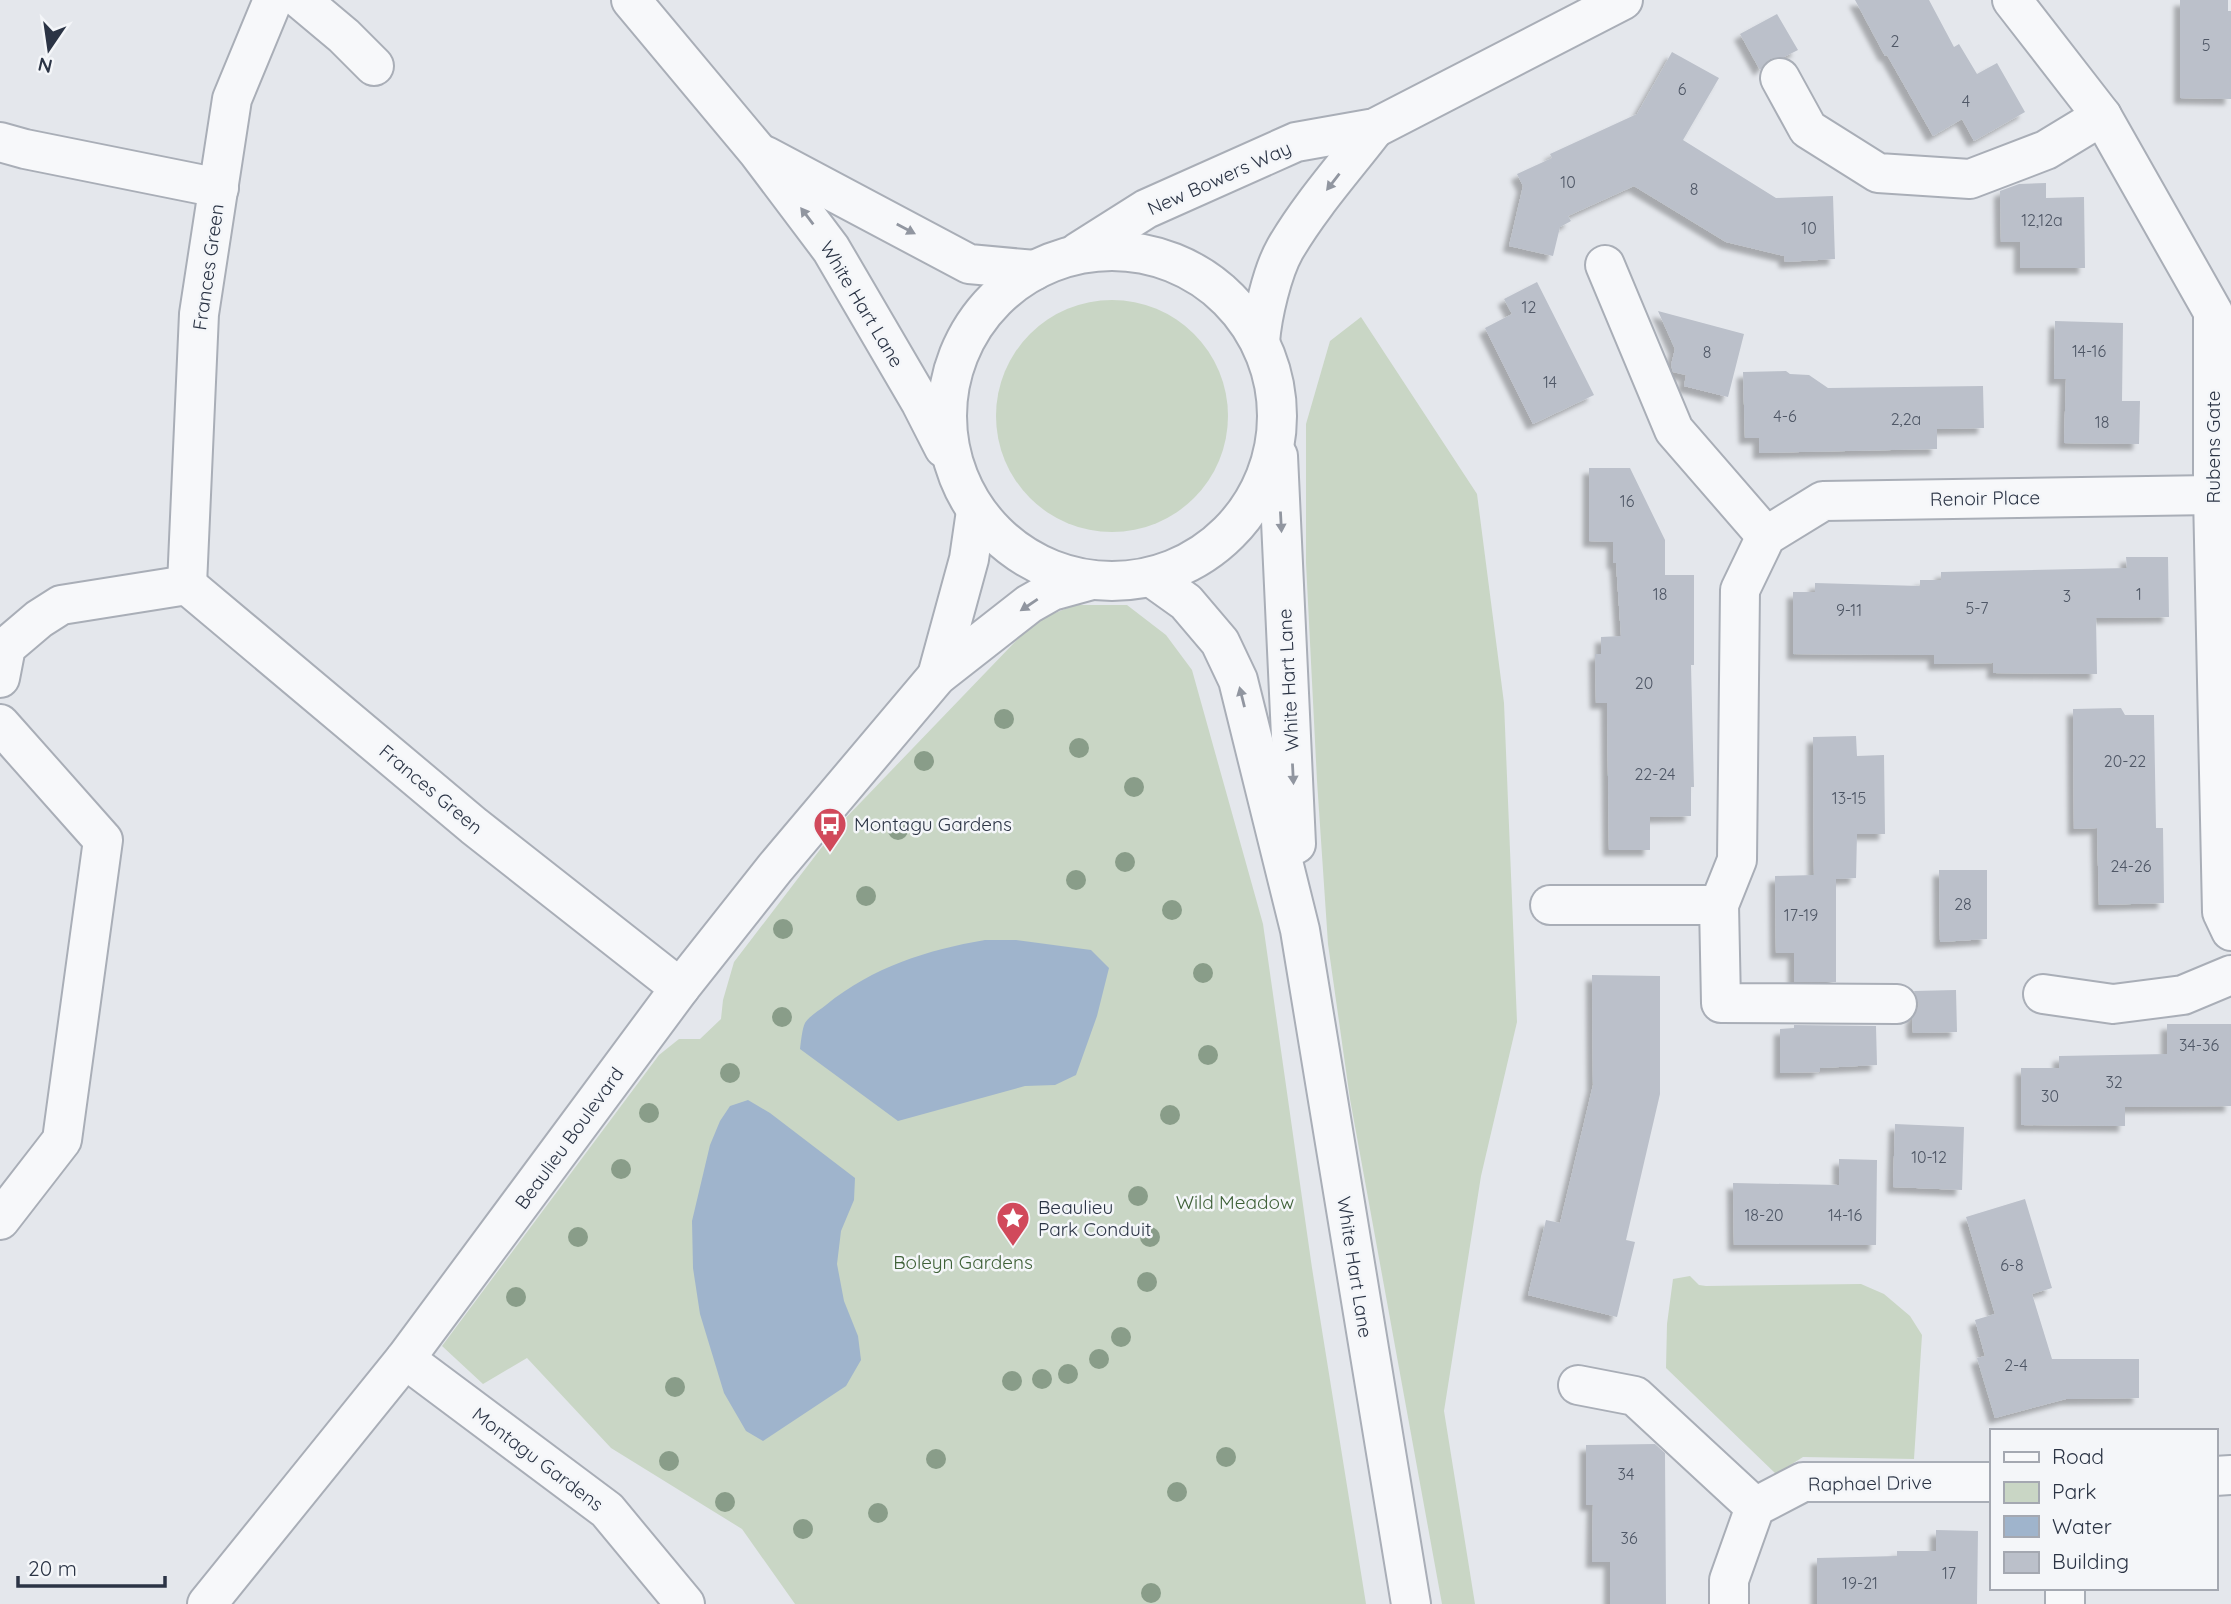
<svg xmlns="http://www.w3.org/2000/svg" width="2231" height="1604" font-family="Quicksand,sans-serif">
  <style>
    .green { fill: #c9d6c5 }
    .water { fill: #9fb4cc }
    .building { fill: #bbc0ca; filter: url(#shadow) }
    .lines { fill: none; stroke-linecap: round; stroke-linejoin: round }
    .minor-casing { stroke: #a9aeb7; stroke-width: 42 }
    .minor { stroke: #f7f8fa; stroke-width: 38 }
    .tree { fill: #899d89 }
    .oneway { fill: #9196a0 }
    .labels { text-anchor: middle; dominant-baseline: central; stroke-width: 5; stroke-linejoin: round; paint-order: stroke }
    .number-label { font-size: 16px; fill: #4f5766 }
    .street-label { font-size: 19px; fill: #2b3445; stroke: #f4f6f9 }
    .poi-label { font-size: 19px; fill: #2b3445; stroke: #f4f6f9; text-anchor: start }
    .park-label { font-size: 19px; fill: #3f6138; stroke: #f4f6f9 }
  </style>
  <defs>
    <filter id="shadow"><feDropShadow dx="-6" dy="6" stdDeviation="2" flood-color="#0004"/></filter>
  </defs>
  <rect width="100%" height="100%" fill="#e4e7ec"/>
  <!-- green -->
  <g class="green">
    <circle cx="1112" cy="416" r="116"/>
    <path d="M1361,317L1477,494L1504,703L1517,1022L1481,1176L1444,1411L1475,1604H1442L1350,1099L1328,944L1317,781L1306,563V424L1330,341Z"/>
    <path d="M1075,605H1127L1166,635L1192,670L1263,924L1312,1268L1366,1604H795L742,1529L611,1448L527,1358L483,1384L442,1346L659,1055L679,1039H700L721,1019L723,1000L734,962L838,826L1035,621Z"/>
    <path d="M1690,1276L1699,1285L1706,1286L1861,1284L1884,1294L1910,1316L1922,1335L1914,1459L1803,1457L1776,1474L1666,1368L1667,1324L1673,1279Z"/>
  </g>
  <!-- water -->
  <g class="water">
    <path d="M985,940H1016L1091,950L1109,968L1097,1016L1076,1075L1055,1085L1025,1086L898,1121L800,1049C801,1042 802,1029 805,1023C809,1016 820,1010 826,1005C873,967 927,950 985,940Z"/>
    <path d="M748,1100L770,1113L855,1178L854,1200L841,1231L837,1264L844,1301L858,1336L861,1360L846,1386L763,1441L746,1431L724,1393L700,1314L693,1268L692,1221L710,1145L720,1121L730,1106Z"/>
  </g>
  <!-- building -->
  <g class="building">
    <path d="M1855,0H1929L1954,47L1959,44L1977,74L1997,63L2025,112L1974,141L1962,119L1933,136L1887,55L1885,56Z"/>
    <path d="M2180,0H2228V11H2231V99L2180,98Z"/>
    <path d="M1777,14L1798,50L1784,57L1770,59L1760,70L1740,34Z"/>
    <path d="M1672,52L1719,78L1683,140L1776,198L1833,196L1835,259L1785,262L1784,256L1726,242L1634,186L1568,216L1571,221L1560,227L1553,256L1509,246L1523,186L1517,174L1552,158L1550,154L1637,114Z"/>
    <path d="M2046,183V198L2084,197L2085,268H2020V242H2001L2000,191L2019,184Z"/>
    <path d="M1537,282L1594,395L1533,424L1485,328L1512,314L1504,299Z"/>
    <path d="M1658,311L1744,334L1728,397L1684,386L1686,375L1673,372L1671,365L1675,349Z"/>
    <path d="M2055,321L2123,323L2122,401H2140L2139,444L2064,443L2066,379H2054Z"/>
    <path d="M1786,371L1790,374L1809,375L1828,388L1983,386L1984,428L1937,429V449L1759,453V438H1745L1743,372Z"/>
    <path d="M1589,468H1630L1665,540V575H1694V665H1691L1694,787H1691V816L1650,817V850H1609L1607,703H1596L1595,654H1601V637L1621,636L1616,563H1613V542L1589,541Z"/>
    <path d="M2126,557H2168L2169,617L2096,618L2097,674L1993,673V663L1934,664V655L1793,654V592H1815V583L1920,586V580H1941V572L2127,568Z"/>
    <path d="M2121,708L2125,715H2154L2156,828H2163L2164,903L2099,905L2097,828L2074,829L2073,709Z"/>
    <path d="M1856,736L1857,756L1884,755L1885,834H1857L1856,878L1836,879V982H1794V953H1776L1775,876L1814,875L1813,737Z"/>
    <path d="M1939,870H1987V939L1940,942Z"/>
    <path d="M1592,975L1660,976V1094L1626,1240L1635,1242L1617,1317L1528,1295L1546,1220L1560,1223L1593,1085Z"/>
    <path d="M1956,990L1957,1032L1913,1033L1912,1019L1919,1005L1914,991Z"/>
    <path d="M2167,1024H2231V1106L2125,1107V1126L2021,1125V1068H2059V1056L2167,1054Z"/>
    <path d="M1794,1025L1876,1026L1877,1065L1820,1068V1072L1780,1073V1029L1794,1028Z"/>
    <path d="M1895,1124L1964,1127L1962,1190L1893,1187Z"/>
    <path d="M1839,1159L1877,1160L1876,1245H1734L1733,1183L1839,1185Z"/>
    <path d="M2025,1199L2052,1288L2032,1294L2052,1359H2139V1398L2066,1399L1995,1418L1977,1358L1985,1356L1975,1320L1995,1314L1966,1217Z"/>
    <path d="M1655,1444L1665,1453L1666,1604H1610V1562H1592L1593,1505H1586V1445Z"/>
    <path d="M1936,1530L1978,1531L1977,1604H1817V1558L1897,1556V1551H1936Z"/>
  </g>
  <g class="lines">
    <defs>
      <g id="minor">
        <path d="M301,0L344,36L374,66"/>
        <path d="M631,0L758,152L831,249L921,403L944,448"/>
        <path d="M2012,0L2102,116L2213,312V495L2222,912L2231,931"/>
        <path d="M1780,78L1808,129L1878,173L1970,179L2046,150L2102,116"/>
        <path d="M0,142L25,149L219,188"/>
        <path d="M766,156L969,264L1035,270"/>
        <circle cx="1112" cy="416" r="165"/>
        <path d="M1078,252L1146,209L1296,142L1375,128L1623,0"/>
        <path d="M1605,265L1674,430L1766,536"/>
        <path d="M1260,342C1262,316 1272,272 1285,249C1310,206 1345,167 1375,128"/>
        <path d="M1278,456L1296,844"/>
        <path d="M1151,577L1186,602L1220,642L1238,680L1300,930L1411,1604"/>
        <path d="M187,585L199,314L232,99L273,0"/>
        <path d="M937,676L969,559L976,511"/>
        <path d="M0,678L6,647L39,619L61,605L187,585L474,826L680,988"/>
        <path d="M0,724L103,840L62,1140L0,1220"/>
        <path d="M1550,905H1719"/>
        <path d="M2043,994L2113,1004L2183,995L2231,975"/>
        <path d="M1897,1004L1721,1003L1719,905L1737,860L1740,590L1766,536L1823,501L2213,495"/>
        <path d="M405,1359L607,1510L685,1604"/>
        <path d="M1578,1385L1635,1396L1755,1507"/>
        <path d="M2215,1476L2231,1475"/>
        <path d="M2065,1588V1604"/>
        <path d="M207,1604L405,1359L680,988L775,868L937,676L1029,604L1052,591L1092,580"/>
        <path d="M1729,1604V1580L1755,1507L1803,1482H1991"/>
      </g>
    </defs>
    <!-- minor casing -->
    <use href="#minor" class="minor-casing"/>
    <!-- minor -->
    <use href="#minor" class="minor"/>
  </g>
  <!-- trees -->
  <g class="tree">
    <circle cx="1004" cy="719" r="10"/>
    <circle cx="1079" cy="748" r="10"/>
    <circle cx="924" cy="761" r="10"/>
    <circle cx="1134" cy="787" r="10"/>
    <circle cx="898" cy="830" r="10"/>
    <circle cx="1125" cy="862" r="10"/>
    <circle cx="1076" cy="880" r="10"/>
    <circle cx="866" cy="896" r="10"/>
    <circle cx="1172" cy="910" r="10"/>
    <circle cx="783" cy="929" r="10"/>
    <circle cx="1203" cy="973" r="10"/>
    <circle cx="782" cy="1017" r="10"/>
    <circle cx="1208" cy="1055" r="10"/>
    <circle cx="730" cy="1073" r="10"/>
    <circle cx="649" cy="1113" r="10"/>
    <circle cx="1170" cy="1115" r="10"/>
    <circle cx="621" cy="1169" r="10"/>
    <circle cx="1138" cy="1196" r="10"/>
    <circle cx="578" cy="1237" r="10"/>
    <circle cx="1150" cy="1237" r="10"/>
    <circle cx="1147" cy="1282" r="10"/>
    <circle cx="516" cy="1297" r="10"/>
    <circle cx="1121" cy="1337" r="10"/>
    <circle cx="1099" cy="1359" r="10"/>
    <circle cx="1068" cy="1374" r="10"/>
    <circle cx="1042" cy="1379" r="10"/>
    <circle cx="1012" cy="1381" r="10"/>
    <circle cx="675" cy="1387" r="10"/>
    <circle cx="1226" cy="1457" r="10"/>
    <circle cx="936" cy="1459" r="10"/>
    <circle cx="669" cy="1461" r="10"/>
    <circle cx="1177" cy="1492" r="10"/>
    <circle cx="725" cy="1502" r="10"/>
    <circle cx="878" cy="1513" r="10"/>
    <circle cx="803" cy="1529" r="10"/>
    <circle cx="1151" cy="1593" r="10"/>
  </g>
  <!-- one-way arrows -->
  <defs><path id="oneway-solid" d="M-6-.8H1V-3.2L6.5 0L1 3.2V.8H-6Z" transform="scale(1.75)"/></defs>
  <g class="oneway">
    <use href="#oneway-solid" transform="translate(1333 182) rotate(128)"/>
    <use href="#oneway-solid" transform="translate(807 216) rotate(-127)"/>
    <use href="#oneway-solid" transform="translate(906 229) rotate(28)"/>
    <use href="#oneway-solid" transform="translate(1281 522) rotate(87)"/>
    <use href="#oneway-solid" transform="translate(1029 605) rotate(146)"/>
    <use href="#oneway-solid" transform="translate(1242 697) rotate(-104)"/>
    <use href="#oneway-solid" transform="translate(1293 774) rotate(87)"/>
  </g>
  <!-- icons -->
  <defs>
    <symbol id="bus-pin" viewBox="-11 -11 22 30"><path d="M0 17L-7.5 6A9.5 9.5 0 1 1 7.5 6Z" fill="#d1495b" stroke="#f4f6f9"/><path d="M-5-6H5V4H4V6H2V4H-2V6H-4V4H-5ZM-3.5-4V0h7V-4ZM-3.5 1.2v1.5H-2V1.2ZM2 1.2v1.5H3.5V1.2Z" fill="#fff"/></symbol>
    <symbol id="sight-pin" viewBox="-11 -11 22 30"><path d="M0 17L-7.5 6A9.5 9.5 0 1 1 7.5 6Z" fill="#d1495b" stroke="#f4f6f9"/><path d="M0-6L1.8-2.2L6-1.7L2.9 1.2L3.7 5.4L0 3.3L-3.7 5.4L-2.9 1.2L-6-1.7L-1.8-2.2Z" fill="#fff"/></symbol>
  </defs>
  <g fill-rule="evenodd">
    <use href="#bus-pin" x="811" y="805" width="38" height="52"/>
    <use href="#sight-pin" x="994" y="1199" width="38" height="52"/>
  </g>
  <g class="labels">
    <!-- number labels -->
    <g class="number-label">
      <text x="1895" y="41">2</text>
      <text x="2206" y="45">5</text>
      <text x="1682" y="89">6</text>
      <text x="1966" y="101">4</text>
      <text x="1568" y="182">10</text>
      <text x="1694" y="189">8</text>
      <text x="2042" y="220">12,12a</text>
      <text x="1809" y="228">10</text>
      <text x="1529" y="307">12</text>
      <text x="2089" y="351">14-16</text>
      <text x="1707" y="352">8</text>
      <text x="1550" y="382">14</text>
      <text x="1785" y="416">4-6</text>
      <text x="1906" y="419">2,2a</text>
      <text x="2102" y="422">18</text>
      <text x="1627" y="501">16</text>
      <text x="1660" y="594">18</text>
      <text x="2139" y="594">1</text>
      <text x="2067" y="596">3</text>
      <text x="1977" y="608">5-7</text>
      <text x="1849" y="610">9-11</text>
      <text x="1644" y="683">20</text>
      <text x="2125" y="761">20-22</text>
      <text x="1655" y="774">22-24</text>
      <text x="1849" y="798">13-15</text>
      <text x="2131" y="866">24-26</text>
      <text x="1963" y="904">28</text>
      <text x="1801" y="915">17-19</text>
      <text x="2199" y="1045">34-36</text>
      <text x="2114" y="1082">32</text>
      <text x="2050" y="1096">30</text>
      <text x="1929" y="1157">10-12</text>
      <text x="1764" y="1215">18-20</text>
      <text x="1845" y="1215">14-16</text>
      <text x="2012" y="1265">6-8</text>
      <text x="2016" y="1365">2-4</text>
      <text x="1626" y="1474">34</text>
      <text x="1629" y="1538">36</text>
      <text x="1949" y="1573">17</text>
      <text x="1860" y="1583">19-21</text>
    </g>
    <!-- street labels -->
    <g class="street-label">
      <text transform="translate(1219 178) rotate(-24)">New Bowers Way</text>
      <text transform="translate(208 267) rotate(-82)">Frances Green</text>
      <text transform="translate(862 304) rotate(59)">White Hart Lane</text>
      <text transform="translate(2213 447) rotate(-90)">Rubens Gate</text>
      <text transform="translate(1985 498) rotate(-1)">Renoir Place</text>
      <text transform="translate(1288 680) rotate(-93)">White Hart Lane</text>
      <text transform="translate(431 789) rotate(40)">Frances Green</text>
      <text transform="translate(569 1138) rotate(-54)">Beaulieu Boulevard</text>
      <text transform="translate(1355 1267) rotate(81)">White Hart Lane</text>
      <text transform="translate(538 1459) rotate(37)">Montagu Gardens</text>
      <text transform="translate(1870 1483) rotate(-1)">Raphael Drive</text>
    </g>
    <!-- poi labels -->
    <g class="poi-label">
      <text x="854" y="824">Montagu Gardens</text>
      <text x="1038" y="1207">Beaulieu<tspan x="1038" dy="22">Park Conduit</tspan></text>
    </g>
    <!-- park labels -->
    <g class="park-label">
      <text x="1235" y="1202">Wild Meadow</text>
      <text x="963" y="1262">Boleyn Gardens</text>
    </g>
  </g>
  <!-- legend -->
  <rect x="1990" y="1429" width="228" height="161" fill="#f4f6f9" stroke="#a4a8b1" stroke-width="2"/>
  <rect x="2004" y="1452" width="35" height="10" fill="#f7f8fa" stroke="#a4a8b1" stroke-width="2"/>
  <text x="2052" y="1464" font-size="21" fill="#2b3445">Road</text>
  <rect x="2004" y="1482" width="35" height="21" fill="#c9d6c5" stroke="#a4a8b1" stroke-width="2"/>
  <text x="2052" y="1499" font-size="21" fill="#2b3445">Park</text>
  <rect x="2004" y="1516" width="35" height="21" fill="#9fb4cc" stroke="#a4a8b1" stroke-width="2"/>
  <text x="2052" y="1534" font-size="21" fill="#2b3445">Water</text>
  <rect x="2004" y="1552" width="35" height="21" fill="#bbc0ca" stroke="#a4a8b1" stroke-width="2"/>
  <text x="2052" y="1569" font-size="21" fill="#2b3445">Building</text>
  <!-- north arrow -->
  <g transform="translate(49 49) rotate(193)" stroke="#f4f6f9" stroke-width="5" paint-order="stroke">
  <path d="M0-5L12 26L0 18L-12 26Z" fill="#2b3445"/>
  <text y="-10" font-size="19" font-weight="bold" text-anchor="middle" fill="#2b3445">N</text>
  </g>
  <!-- scale -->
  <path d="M18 1576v10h147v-10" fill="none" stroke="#2b3445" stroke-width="3.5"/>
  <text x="28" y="1576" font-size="21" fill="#2b3445" stroke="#f4f6f9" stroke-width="5" paint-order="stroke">20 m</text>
</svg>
